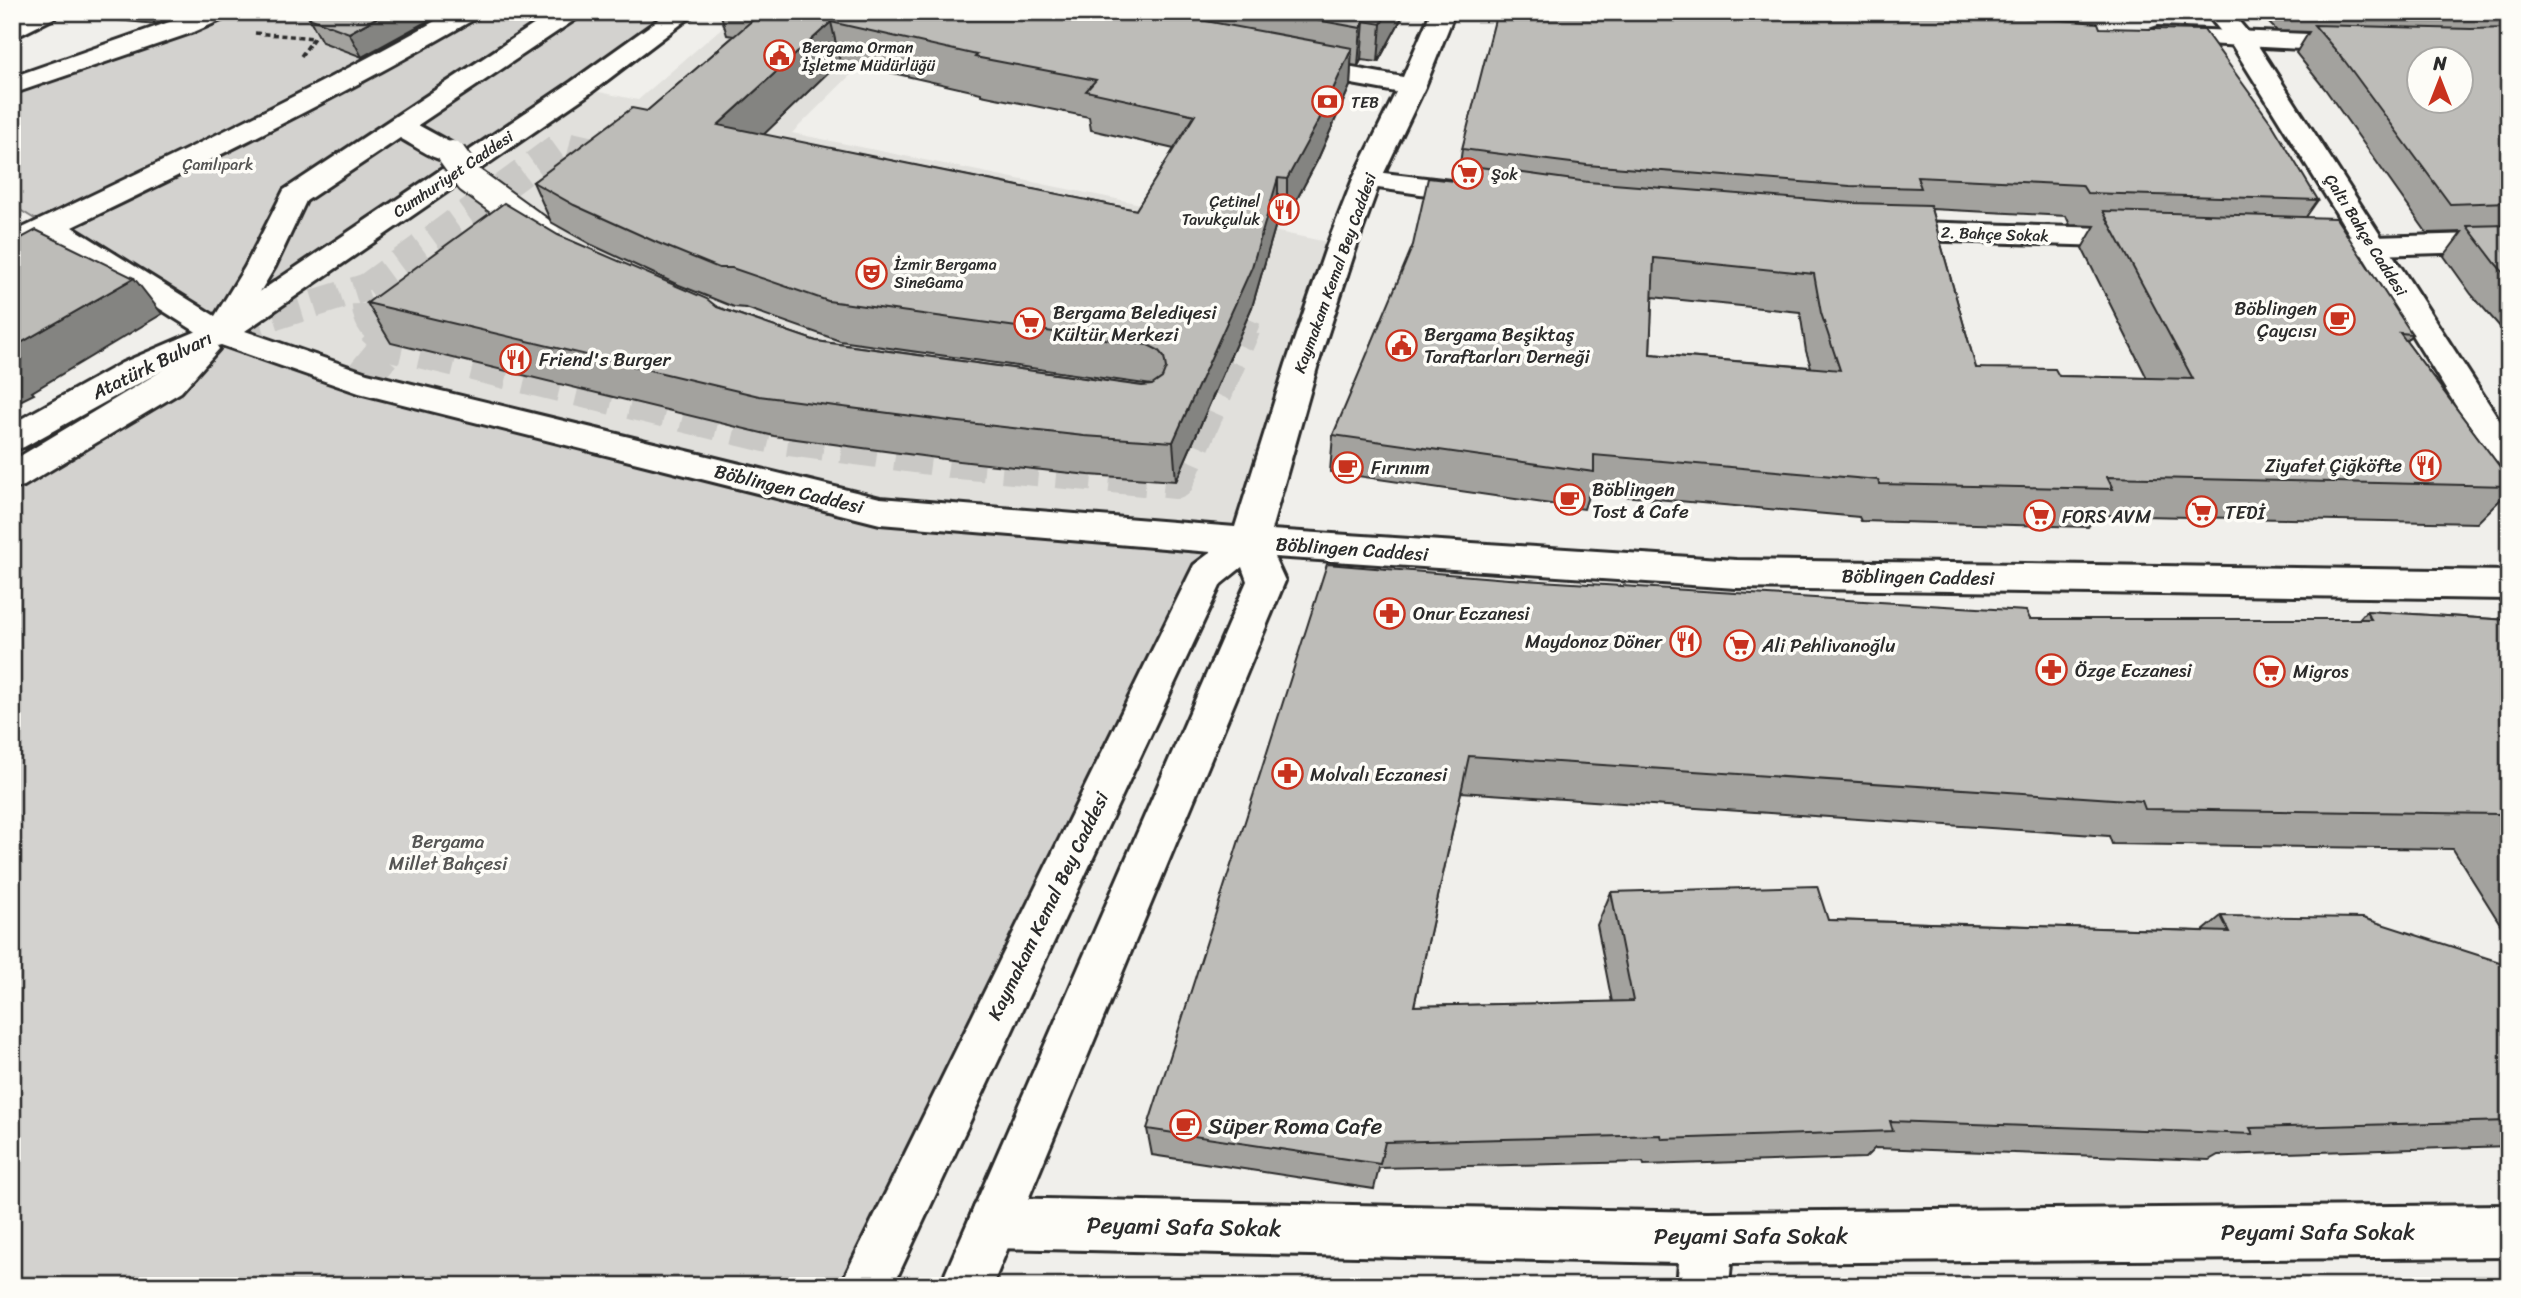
<svg xmlns="http://www.w3.org/2000/svg" width="2521" height="1298" font-family="Sriracha,sans-serif">
  <style>
    .built { fill: #e1e0dc }
    .green { fill: #d3d2cf; stroke: #7f7e7d; stroke-width: 2 }
    .lines { fill: none; stroke-linecap: round; stroke-linejoin: round }
    .minor-tunnel-far1 { stroke: #c9c8c5; stroke-width: 28; stroke-dasharray: 28 14; stroke-linecap: butt }
    .minor-tunnel { stroke: #c9c8c5; stroke-width: 36; stroke-dasharray: 36 18; stroke-linecap: butt }
    .minor-casing { stroke: #2b2b2b; stroke-width: 6 }
    .major-casing { stroke: #2b2b2b; stroke-width: 6 }
    .path { stroke: #2b2b2b; stroke-width: 3.5; stroke-dasharray: 5 3.5; stroke-linecap: butt }
    .minor { fill: #fdfcf7; fill-rule: evenodd }
    .major { fill: #fdfcf7; fill-rule: evenodd }
    .minor-bridge-casing { stroke: #2b2b2b; stroke-width: 32; stroke-linecap: butt }
    .minor-bridge { stroke: #fdfcf7; stroke-width: 28 }
    .wall { fill: #a3a29e; stroke: #2b2b2b; stroke-width: 2; fill-rule: evenodd }
    .shaded-wall { fill: #848481; stroke: #2b2b2b; stroke-width: 2 }
    .building { fill: #bdbcb8; stroke: #2b2b2b; stroke-width: 2; fill-rule: evenodd }
    .labels { text-anchor: middle; dominant-baseline: central; stroke-width: 7; stroke-linejoin: round; paint-order: stroke }
    .far-poi-label { font-size: 16px; fill: #2b2b2b; stroke: #fdfcf7; text-anchor: start }
    .far-park-label { font-size: 16px; fill: #555554; stroke: #fdfcf7 }
    .far-street-label { font-size: 16px; fill: #2b2b2b; stroke: #fdfcf7 }
    .poi-label { font-size: 19px; fill: #2b2b2b; stroke: #fdfcf7; text-anchor: start }
    .street-label { font-size: 19px; fill: #2b2b2b; stroke: #fdfcf7 }
    .park-label { font-size: 19px; fill: #555554; stroke: #fdfcf7 }
    .near-poi-label { font-size: 23px; fill: #2b2b2b; stroke: #fdfcf7; text-anchor: start }
    .near-street-label { font-size: 23px; fill: #2b2b2b; stroke: #fdfcf7 }
  </style>
  <rect width="100%" height="100%" fill="#f0efeb"/>
  <filter id="ink" filterUnits="userSpaceOnUse"><feTurbulence type="fractalNoise" baseFrequency=".0143" numOctaves="2"/><feDisplacementMap in="SourceGraphic" scale="14" xChannelSelector="R" yChannelSelector="G"/><feConvolveMatrix kernelMatrix="1 2 1 2 8 2 1 2 1" color-interpolation-filters="sRGB"/></filter>
  <g filter="url(#ink)">
    <!-- built -->
    <path class="built" d="M740,12H914L792,133L1342,245L1249,542L880,511L359,382L220,333L580,88L638,100Z"/>
    <!-- green -->
    <path class="green" d="M219,12H685L220,332L359,382L880,511L1249,542L1207,575L866,1286H12V477L219,333L12,205V86Z"/>
    <g class="lines">
      <!-- minor-tunnel-far1 -->
      <g class="minor-tunnel-far1">
        <path d="M234,329L367,287"/>
        <path d="M376,329C364,317 365,302 367,287L562,144L832,205L1252,307L1243,329"/>
      </g>
      <!-- minor-tunnel -->
      <g class="minor-tunnel">
        <path d="M374,327L391,343L774,436L959,461L1176,481L1243,327"/>
        <path d="M220,333L239,327"/>
        <path d="M884,344L1044,375"/>
        <path d="M359,382L391,343"/>
      </g>
      <defs>
        <g id="minor">
          <path d="M29,12H59L56,17L12,39V22Z"/>
          <path d="M198,12H231L228,17L194,32L12,94V77Z"/>
          <path d="M451,12H481L478,17C346,94 210,161 72,227L215,316L245,267L284,190L553,12H582L579,17L418,125L462,149L466,155L462,161C440,166 419,148 400,138L306,201L275,267L231,340L220,343L209,340L49,238L12,254V233C160,163 308,93 451,12Z"/>
          <path d="M2158,28L2356,36L2365,39L2369,44L2365,49L2356,52L2149,41L2145,36L2149,31Z"/>
          <path d="M1367,171L1476,184L1486,187L1490,193L1486,199L1476,202L1357,185L1353,179L1357,173Z"/>
          <path d="M1885,221L2139,229L2149,232L2154,238L2149,244L2139,247L1885,239L1875,236L1870,230L1875,224Z"/>
          <path d="M2509,233V251L2374,255L2301,253L2290,250L2286,244L2290,238L2301,235L2374,237Z"/>
          <path d="M993,1198L1707,1212L2509,1205V1257L1731,1263L1729,1286H1677L1679,1263L993,1248L975,1241L968,1223L975,1205Z"/>
        </g>
        <g id="major">
          <path d="M669,12H697L589,94L245,331L367,373L880,498L1235,527L1286,364L1327,245L1353,179L1396,92L1297,74L1288,71L1284,66L1288,61L1297,58L1403,77L1431,12H1455L1425,87L1381,179L1357,245L1318,364L1271,530L1736,560L2509,571V599L1736,588L1274,557L1285,581L992,1286H940L1247,581L1242,567L1221,584L893,1286H840L1189,575L1194,565L1211,552L880,524L359,393L221,345L217,346L219,349L181,392L24,486L12,489V461L163,370L24,447L12,451V424L122,363L209,326L571,82Z"/>
          <path d="M2205,12H2231L2255,41L2509,435V475L2497,472L2232,45Z"/>
        </g>
      </defs>
      <!-- minor casing -->
      <use href="#minor" class="minor-casing"/>
      <!-- major casing -->
      <use href="#major" class="major-casing"/>
      <!-- path -->
      <path class="path" d="M255,33L314,38L301,56"/>
      <!-- minor -->
      <use href="#minor" class="minor"/>
      <!-- major -->
      <use href="#major" class="major"/>
      <defs>
        <path id="minor-bridge" d="M452,155L470,180L546,235"/>
      </defs>
      <!-- minor-bridge casing -->
      <use href="#minor-bridge" class="minor-bridge-casing"/>
      <!-- minor-bridge -->
      <use href="#minor-bridge" class="minor-bridge"/>
    </g>
    <!-- wall -->
    <g class="wall">
      <path d="M60,12H178L167,20L155,24L61,14Z"/>
      <path d="M444,12L362,57L322,42L309,18Z"/>
      <path d="M720,12H1405L1378,62L1361,60L1358,66L1351,65L1350,86L1318,159L1287,218L1278,217L1252,307L1176,481L1089,475L959,461L774,436L391,343L367,303L558,235L717,307L816,341L1142,386L1152,385L840,341L746,308L734,307L674,283L592,245L551,222L533,182L647,111L734,36L727,35ZM840,61L981,93V95L1089,117L1091,130L1174,149L1136,210L763,135Z"/>
      <path d="M2258,12H2509V337L2471,294L2444,256L2462,232L2427,233L2325,89L2296,53L2309,32L2277,31Z"/>
      <path d="M2100,28L2318,200L2306,217L2412,334L2406,341L2509,479V491L2477,523L2096,515L2088,527L1861,521L1859,517L1589,493L1584,509L1330,472L1333,435L1453,181L1460,164L1462,149ZM1931,209L2066,216L2070,225L2095,226L2082,248L2147,378L2059,376L1976,368ZM1652,297L1800,312L1806,351L1811,367L1650,354Z"/>
      <path d="M1508,579L2030,619H2359L2366,611L2509,620V938L2453,849L2112,844L2109,836L1461,792L1414,1006L1612,1002L1597,925L1611,892L1828,920L2203,931L2221,916L2509,965V1146L2218,1155L2209,1160L1875,1148L1865,1158L1644,1165L1643,1162L1379,1168L1374,1189L1152,1155L1147,1129Z"/>
    </g>
    <!-- shaded-wall -->
    <g class="shaded-wall">
      <path d="M148,12H178L167,20L155,24Z"/>
      <path d="M387,12H444L362,57L349,33Z"/>
      <path d="M1387,12H1405L1378,62L1381,24Z"/>
      <path d="M1364,21L1361,60L1358,66L1361,28Z"/>
      <path d="M831,22L840,61L732,165L718,125Z"/>
      <path d="M1352,48L1350,86L1318,159L1287,218V179Z"/>
      <path d="M1278,178V217L1252,307L1176,481L1173,442Z"/>
      <path d="M134,278L162,314L32,392L34,394L12,405V348Z"/>
    </g>
    <!-- building -->
    <g class="building">
      <path d="M314,12H387L349,33L309,18Z"/>
      <path d="M762,12H1157L1352,48L1319,120L1287,179L1278,178L1252,267L1173,442L1084,436L950,421L759,396L367,303L504,203L558,235L707,299L717,307L816,341L1142,386L1152,385L1162,378L1166,368L1164,357L1158,350L1148,345L828,301L732,268H719L658,243L574,205L533,182L632,108L647,111ZM831,22L977,55L975,57L1096,80L1086,91L1195,115L1136,210L718,125Z"/>
      <path d="M1273,12H1387L1381,24L1364,21L1361,28Z"/>
      <path d="M1497,12H1960L2098,23L2100,28L2204,30L2272,124L2318,200L2087,193L2082,185L1917,177L1921,188L1850,186L1587,165L1462,149Z"/>
      <path d="M2314,25L2471,29L2509,28V202L2450,204L2344,60ZM2419,60H2461V102H2419Z"/>
      <path d="M1458,164L1588,182L1852,203L1930,205L1976,368L2055,369L2059,376L2193,379L2103,211L2336,218L2412,334L2400,333L2509,479V486L2107,477L2113,489L1879,484L1878,480L1594,455V472L1333,435L1413,245L1428,178L1453,181ZM1654,258L1814,274L1821,313L1840,370L1650,354Z"/>
      <path d="M2509,225V279L2496,264L2467,226Z"/>
      <path d="M36,230L134,278L12,348V243Z"/>
      <path d="M1327,564L1508,579L2026,611L2030,619H2371L2366,611L2509,620V827L2500,814L2145,809L2142,801L1469,756L1414,1006L1633,1001L1611,892L1817,886L1828,920L2229,932L2221,916L2363,918L2509,965V1121L2250,1128L2253,1134L1890,1121L1893,1131L1662,1139L1661,1135L1385,1142L1380,1164L1147,1129Z"/>
    </g>
  </g>
  <!-- icons -->
  <defs>
    <symbol id="civic-ring" viewBox="-11 -11 22 22"><circle r="9.5" fill="#fdfcf7" stroke="#c8321e" stroke-width="1.5"/><path d="M-.6-6.5H3V-4.5H.6V-3L4-1V1h2V6H-6V1h2V-1L-.6-3ZM-1.2 2.5V6h2.4V2.5Z" fill="#c8321e"/></symbol>
    <symbol id="bank-ring" viewBox="-11 -11 22 22"><circle r="9.5" fill="#fdfcf7" stroke="#c8321e" stroke-width="1.5"/><path d="M-6-4H6V4H-6ZM0-2.3a2.3 2.3 0 1 0 0 4.6a2.3 2.3 0 1 0 0-4.6Z" fill="#c8321e"/></symbol>
    <symbol id="supermarket-ring" viewBox="-11 -11 22 22"><circle r="9.5" fill="#fdfcf7" stroke="#c8321e" stroke-width="1.5"/><path d="M-6-5.5h2.5l.6 2H6L4.5 2H-2.5L-4.4-4H-6ZM-1.5 3.2a1.3 1.3 0 1 0 .1 0ZM3 3.2a1.3 1.3 0 1 0 .1 0Z" fill="#c8321e"/></symbol>
    <symbol id="restaurant-ring" viewBox="-11 -11 22 22"><circle r="9.5" fill="#fdfcf7" stroke="#c8321e" stroke-width="1.5"/><path d="M-5-6h1v4h1v-4h1v4h1v-4h1v5L-1.5 .5V6h-2V.5L-5-1ZM5-6V6H3V1.5H1.5Q1.5-4 5-6Z" fill="#c8321e"/></symbol>
    <symbol id="theatre-ring" viewBox="-11 -11 22 22"><circle r="9.5" fill="#fdfcf7" stroke="#c8321e" stroke-width="1.5"/><path d="M-5-5.5Q0-4 5-5.5V0Q5 5 0 6Q-5 5-5 0ZM-3.3-2.5H-1v1.5H-3.3ZM1-2.5H3.3v1.5H1ZM-2.8 1Q0 5.5 2.8 1Z" fill="#c8321e"/></symbol>
    <symbol id="cafe-ring" viewBox="-11 -11 22 22"><circle r="9.5" fill="#fdfcf7" stroke="#c8321e" stroke-width="1.5"/><path d="M-5.5-4.5H6V0H3Q3 3.5 0 3.5H-2.5Q-5.5 3.5-5.5 0ZM3-3.2v2h1.7v-2ZM-6 4.5H4V6H-6Z" fill="#c8321e"/></symbol>
    <symbol id="pharmacy-ring" viewBox="-11 -11 22 22"><circle r="9.5" fill="#fdfcf7" stroke="#c8321e" stroke-width="1.5"/><path d="M-2-6h4v4h4v4h-4v4h-4v-4h-4v-4h4Z" fill="#c8321e"/></symbol>
  </defs>
  <g fill-rule="evenodd">
    <use href="#civic-ring" x="762" y="38" width="35" height="35"/>
    <use href="#bank-ring" x="1310" y="84" width="35" height="35"/>
    <use href="#supermarket-ring" x="1450" y="156" width="35" height="35"/>
    <use href="#restaurant-ring" x="1266" y="192" width="35" height="35"/>
    <use href="#theatre-ring" x="854" y="256" width="35" height="35"/>
    <use href="#cafe-ring" x="2322" y="302" width="35" height="35"/>
    <use href="#supermarket-ring" x="1012" y="306" width="35" height="35"/>
    <use href="#civic-ring" x="1384" y="328" width="35" height="35"/>
    <use href="#restaurant-ring" x="498" y="342" width="35" height="35"/>
    <use href="#restaurant-ring" x="2408" y="448" width="35" height="35"/>
    <use href="#cafe-ring" x="1330" y="450" width="35" height="35"/>
    <use href="#cafe-ring" x="1552" y="482" width="35" height="35"/>
    <use href="#supermarket-ring" x="2184" y="494" width="35" height="35"/>
    <use href="#supermarket-ring" x="2022" y="498" width="35" height="35"/>
    <use href="#pharmacy-ring" x="1372" y="596" width="35" height="35"/>
    <use href="#restaurant-ring" x="1668" y="624" width="35" height="35"/>
    <use href="#supermarket-ring" x="1722" y="628" width="35" height="35"/>
    <use href="#pharmacy-ring" x="2034" y="652" width="35" height="35"/>
    <use href="#supermarket-ring" x="2252" y="654" width="35" height="35"/>
    <use href="#pharmacy-ring" x="1270" y="756" width="35" height="35"/>
    <use href="#cafe-ring" x="1168" y="1108" width="35" height="35"/>
  </g>
  <g class="labels">
    <!-- far-poi labels -->
    <g class="far-poi-label">
      <text x="802" y="47">Bergama Orman<tspan x="802" dy="18">İşletme Müdürlüğü</tspan></text>
      <text x="1351" y="102">TEB</text>
      <text x="1491" y="174">Şok</text>
      <text x="1260" y="201" text-anchor="end">Çetinel<tspan x="1260" dy="18">Tavukçuluk</tspan></text>
      <text x="894" y="264">İzmir Bergama<tspan x="894" dy="18">SineGama</tspan></text>
    </g>
    <!-- far-park labels -->
    <g class="far-park-label">
      <text x="218" y="164">Çamlıpark</text>
    </g>
    <!-- far-street labels -->
    <g class="far-street-label">
      <text transform="translate(453 174) rotate(-34)">Cumhuriyet Caddesi</text>
      <text transform="translate(1995 234) rotate(2)">2. Bahçe Sokak</text>
      <text transform="translate(2366 235) rotate(58)">Çaltı Bahçe Caddesi</text>
      <text transform="translate(1335 273) rotate(-70)">Kaymakam Kemal Bey Caddesi</text>
    </g>
    <!-- poi labels -->
    <g class="poi-label">
      <text x="2317" y="308" text-anchor="end">Böblingen<tspan x="2317" dy="22">Çaycısı</tspan></text>
      <text x="1053" y="312">Bergama Belediyesi<tspan x="1053" dy="22">Kültür Merkezi</tspan></text>
      <text x="1424" y="334">Bergama Beşiktaş<tspan x="1424" dy="22">Taraftarları Derneği</tspan></text>
      <text x="539" y="359">Friend's Burger</text>
      <text x="2402" y="465" text-anchor="end">Ziyafet Çiğköfte</text>
      <text x="1371" y="467">Fırınım</text>
      <text x="1592" y="489">Böblingen<tspan x="1592" dy="22">Tost &amp; Cafe</tspan></text>
      <text x="2225" y="512">TEDİ</text>
      <text x="2062" y="516">FORS AVM</text>
      <text x="1413" y="613">Onur Eczanesi</text>
      <text x="1662" y="641" text-anchor="end">Maydonoz Döner</text>
      <text x="1762" y="645">Ali Pehlivanoğlu</text>
      <text x="2075" y="670">Özge Eczanesi</text>
      <text x="2293" y="671">Migros</text>
      <text x="1310" y="774">Molvalı Eczanesi</text>
    </g>
    <!-- street labels -->
    <g class="street-label">
      <text transform="translate(152 365) rotate(-26)">Atatürk Bulvarı</text>
      <text transform="translate(789 489) rotate(14)">Böblingen Caddesi</text>
      <text transform="translate(1352 549) rotate(4)">Böblingen Caddesi</text>
      <text transform="translate(1918 577) rotate(1)">Böblingen Caddesi</text>
      <text transform="translate(1048 906) rotate(-64)">Kaymakam Kemal Bey Caddesi</text>
    </g>
    <!-- park labels -->
    <g class="park-label">
      <text x="448" y="841">Bergama<tspan x="448" dy="22">Millet Bahçesi</tspan></text>
    </g>
    <!-- near-poi labels -->
    <g class="near-poi-label">
      <text x="1208" y="1126">Süper Roma Cafe</text>
    </g>
    <!-- near-street labels -->
    <g class="near-street-label">
      <text transform="translate(1184 1227) rotate(1)">Peyami Safa Sokak</text>
      <text x="2318" y="1232">Peyami Safa Sokak</text>
      <text x="1751" y="1236">Peyami Safa Sokak</text>
    </g>
  </g>
  <!-- margin -->
  <rect width="2521" height="1298" fill="none" stroke="#fdfcf7" stroke-width="42"/>
  <rect x="21" y="21" width="2479" height="1256" fill="none" stroke="#2b2b2b" stroke-width="2.5" filter="url(#ink)"/>
  <!-- north arrow -->
  <g transform="translate(2440 80)"><circle r="33" fill="#fdfcf7" stroke="#a9a8a5" stroke-width="2"/>
  <path d="M0-5L12 26L0 18L-12 26Z" fill="#c8321e"/>
  <text y="-10" font-size="19" font-weight="bold" text-anchor="middle" fill="#2b2b2b">N</text>
  </g>
</svg>
